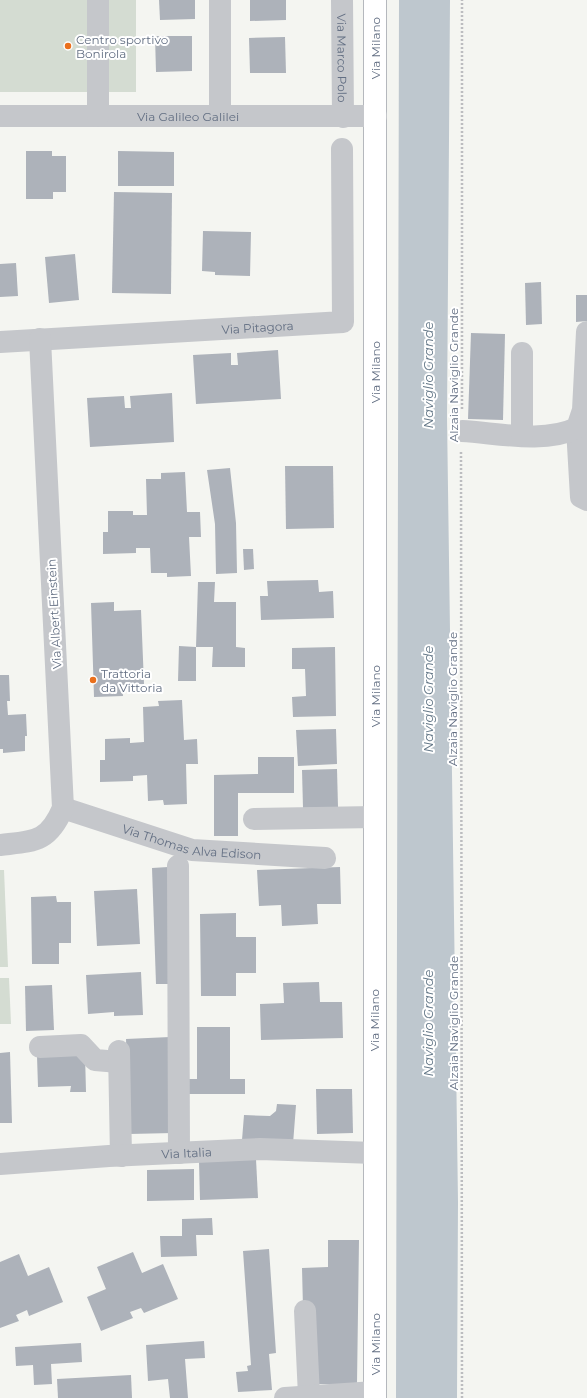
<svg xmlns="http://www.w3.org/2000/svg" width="587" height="1398" font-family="Montserrat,sans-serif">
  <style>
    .green { fill: #d4dcd2 }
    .water { fill: #bec7ce }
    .building { fill: #adb2ba }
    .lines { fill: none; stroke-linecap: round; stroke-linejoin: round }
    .major-casing { stroke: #b5b8bd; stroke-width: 24 }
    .path { stroke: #bcbdc0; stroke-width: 2.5; stroke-dasharray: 2 2; stroke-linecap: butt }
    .minor { stroke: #c5c7cb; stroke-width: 22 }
    .major { stroke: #fff; stroke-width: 22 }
    .poi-dot { fill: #ea701c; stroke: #fff; stroke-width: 1.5 }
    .labels { text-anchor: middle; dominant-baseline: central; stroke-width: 4; stroke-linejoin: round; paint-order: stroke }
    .poi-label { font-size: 12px; fill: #636f83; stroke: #fff; text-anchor: start }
    .street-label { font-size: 12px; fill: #636f83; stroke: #fff }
    .water-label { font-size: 13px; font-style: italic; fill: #637787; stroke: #fff }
  </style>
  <rect width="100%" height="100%" fill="#f4f5f1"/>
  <!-- green -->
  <g class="green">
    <rect x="0" y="0" width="136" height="92"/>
    <path d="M0,870H4L8,967H0Z"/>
    <path d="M0,978H9L11,1024H0Z"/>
  </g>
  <!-- water -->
  <path class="water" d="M399,0H450L447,417L458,1202L457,1398H396Z"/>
  <!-- building -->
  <g class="building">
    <path d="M159,0H195V19L160,20Z"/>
    <path d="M250,0H286V20L250,21Z"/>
    <path d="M155,36H192V71L156,72Z"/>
    <path d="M285,37L286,73H250L249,38Z"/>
    <path d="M26,151H52V156H66V192H53V199H26Z"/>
    <path d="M118,151L174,152V186H118Z"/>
    <path d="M114,192L172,193L171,294L112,293Z"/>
    <path d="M203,231L251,232L250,276L215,275V272L202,271Z"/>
    <path d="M75,254L79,300L49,303L45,257Z"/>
    <path d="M16,263L18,296L0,297V264Z"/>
    <path d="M541,282L542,324L526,325L525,283Z"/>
    <path d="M576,295H587V321L576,322Z"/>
    <path d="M471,333L505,334L503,420L468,419Z"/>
    <path d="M278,350L281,399L196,404L193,355L231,353V365H238L237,353Z"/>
    <path d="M172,393L174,442L90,447L87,398L124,396L125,408H131L130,396Z"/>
    <path d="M285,466H333L334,528L286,529Z"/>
    <path d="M230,468L236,523L237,573L216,574L215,524L207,470Z"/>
    <path d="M185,472L187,512H200L201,537H189L191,576L167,577V573H151L150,548H136V553L103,554V532H108V511H133V515H147L146,479H161V473Z"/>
    <path d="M243,549H253L254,569L244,570Z"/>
    <path d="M318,580L319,592L333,591L334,618L261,620L260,596H268L267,581Z"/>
    <path d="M198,582H215L214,602H236V647L245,648V667H212L213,647H196V681H178L179,646L196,647Z"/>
    <path d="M114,602V611L141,610L144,684L122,685L123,696L94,697L91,603Z"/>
    <path d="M335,647L336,716L293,717L292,697L306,696L305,669H292V648Z"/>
    <path d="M0,675H9L10,701H7L8,715L26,714L27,736H25V751L3,753V749H0Z"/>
    <path d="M182,700L184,740L197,739L198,764H186L187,804L164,805L163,800L148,801L147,775L133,776V781L100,782V760H105V739L130,738V743L144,742L143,707L159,706L158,701Z"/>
    <path d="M336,729L337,764L298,766L296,730Z"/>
    <path d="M258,757H294V793H238V836H214V775L258,774Z"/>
    <path d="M337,769L338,807L303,808L302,770Z"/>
    <path d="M168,867L172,984H156L152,868Z"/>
    <path d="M340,867L341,904H317L318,924L282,926L281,905L259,906L257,870Z"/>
    <path d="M137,889L140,944L97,946L94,891Z"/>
    <path d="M56,896L57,902H71V943H59V964H32L31,897Z"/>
    <path d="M236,913V937H256V973H236V996H201L200,914Z"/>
    <path d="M141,972L143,1015L114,1016V1012L88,1014L86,975Z"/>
    <path d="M319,982L320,1002H342L343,1038L261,1040L260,1004L284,1003L283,983Z"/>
    <path d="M52,985L54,1030L26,1031L25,986Z"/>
    <path d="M197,1027H230V1079H245V1094H182V1079H197Z"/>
    <path d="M170,1037L173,1133L129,1134L126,1039Z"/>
    <path d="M10,1052L12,1123H0V1053Z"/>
    <path d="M85,1054L86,1092H70L71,1086L38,1087L37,1056Z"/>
    <path d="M316,1089H352L353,1133L317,1134Z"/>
    <path d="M277,1104L296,1105L293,1144L242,1140L244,1115L270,1116L276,1111Z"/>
    <path d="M256,1159L258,1198L200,1200L199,1161Z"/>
    <path d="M194,1169V1200L147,1201V1170Z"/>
    <path d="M212,1218L213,1235H196L197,1256L161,1257L160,1236H182V1219Z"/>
    <path d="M328,1240H359L357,1384H314L303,1308L302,1268L328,1267Z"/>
    <path d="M269,1249L276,1353L269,1354L272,1390L238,1392L236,1372L248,1371L247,1366L251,1365L243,1251Z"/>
    <path d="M133,1252L142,1273L163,1264L178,1299L144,1313L141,1308L130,1312L133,1318L101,1331L87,1297L106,1289L97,1267Z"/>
    <path d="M19,1254L28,1276L49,1267L63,1302L29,1316L27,1310L16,1315L19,1321L0,1328V1262Z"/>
    <path d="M204,1341L205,1358L185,1359L188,1398H170L168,1379L148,1381L146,1345Z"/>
    <path d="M81,1343L82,1362L51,1364L52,1384L34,1385L33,1365L16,1366L15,1347Z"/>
    <path d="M131,1375L132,1398H58L57,1379Z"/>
  </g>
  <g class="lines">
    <defs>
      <path id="major" d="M375,1398V0"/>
    </defs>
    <!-- major casing -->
    <use href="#major" class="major-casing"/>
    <!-- path -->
    <g class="path">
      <path d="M462,409V0"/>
      <path d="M461,452L462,1398"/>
    </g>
    <!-- minor -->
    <g class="minor">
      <path d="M220,0V116"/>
      <path id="s1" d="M342,0L343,117"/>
      <path id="s2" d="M0,116H376"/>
      <path d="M98,116V0"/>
      <path id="s3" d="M0,342L343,322L342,149"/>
      <path d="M577,428L581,497L587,500"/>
      <path d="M462,431C498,433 543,444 577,428L583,410L587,332"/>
      <path d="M522,435V353"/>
      <path id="s4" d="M63,808L192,850L325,858"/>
      <path d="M254,819L375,817"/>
      <path d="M0,845C34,841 48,843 63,808L40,339"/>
      <path d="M178,866L179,1153"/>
      <path d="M40,1047L81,1045L95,1060L119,1062"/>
      <path d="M119,1051L121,1156"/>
      <path id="s5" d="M0,1164L109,1156L260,1149L374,1153"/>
      <path d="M305,1311L309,1396"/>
      <path d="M285,1398L375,1392"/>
    </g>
    <!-- major -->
    <use href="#major" class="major"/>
  </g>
  <!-- markers -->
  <g class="poi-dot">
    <circle cx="68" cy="46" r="4"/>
    <circle cx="93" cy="680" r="4"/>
  </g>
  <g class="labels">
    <!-- poi labels -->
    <g class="poi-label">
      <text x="76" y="39">Centro sportivo<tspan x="76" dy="14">Bonirola</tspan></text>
      <text x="101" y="673">Trattoria<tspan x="101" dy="14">da Vittoria</tspan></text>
    </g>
    <!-- street labels -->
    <g class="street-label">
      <text transform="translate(375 48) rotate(-90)">Via Milano</text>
      <text stroke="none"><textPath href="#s1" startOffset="58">Via Marco Polo</textPath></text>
      <text stroke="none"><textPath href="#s2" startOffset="188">Via Galileo Galilei</textPath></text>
      <text stroke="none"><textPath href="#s3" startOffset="258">Via Pitagora</textPath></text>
      <text transform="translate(375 372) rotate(-90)">Via Milano</text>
      <text transform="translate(453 375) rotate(-90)">Alzaia Naviglio Grande</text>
      <text transform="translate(54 614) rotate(-93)">Via Albert Einstein</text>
      <text transform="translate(375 696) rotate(-90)">Via Milano</text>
      <text transform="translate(452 699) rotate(-90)">Alzaia Naviglio Grande</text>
      <text stroke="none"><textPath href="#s4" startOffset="134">Via Thomas Alva Edison</textPath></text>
      <text transform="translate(374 1020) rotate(-90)">Via Milano</text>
      <text transform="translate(453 1023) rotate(-90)">Alzaia Naviglio Grande</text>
      <text stroke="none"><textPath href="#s5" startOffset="187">Via Italia</textPath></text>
      <text transform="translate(375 1344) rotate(-90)">Via Milano</text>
    </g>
    <!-- water labels -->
    <g class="water-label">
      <text transform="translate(428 375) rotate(-90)">Naviglio Grande</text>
      <text transform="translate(428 699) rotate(-90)">Naviglio Grande</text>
      <text transform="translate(428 1023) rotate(-90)">Naviglio Grande</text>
    </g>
  </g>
</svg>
